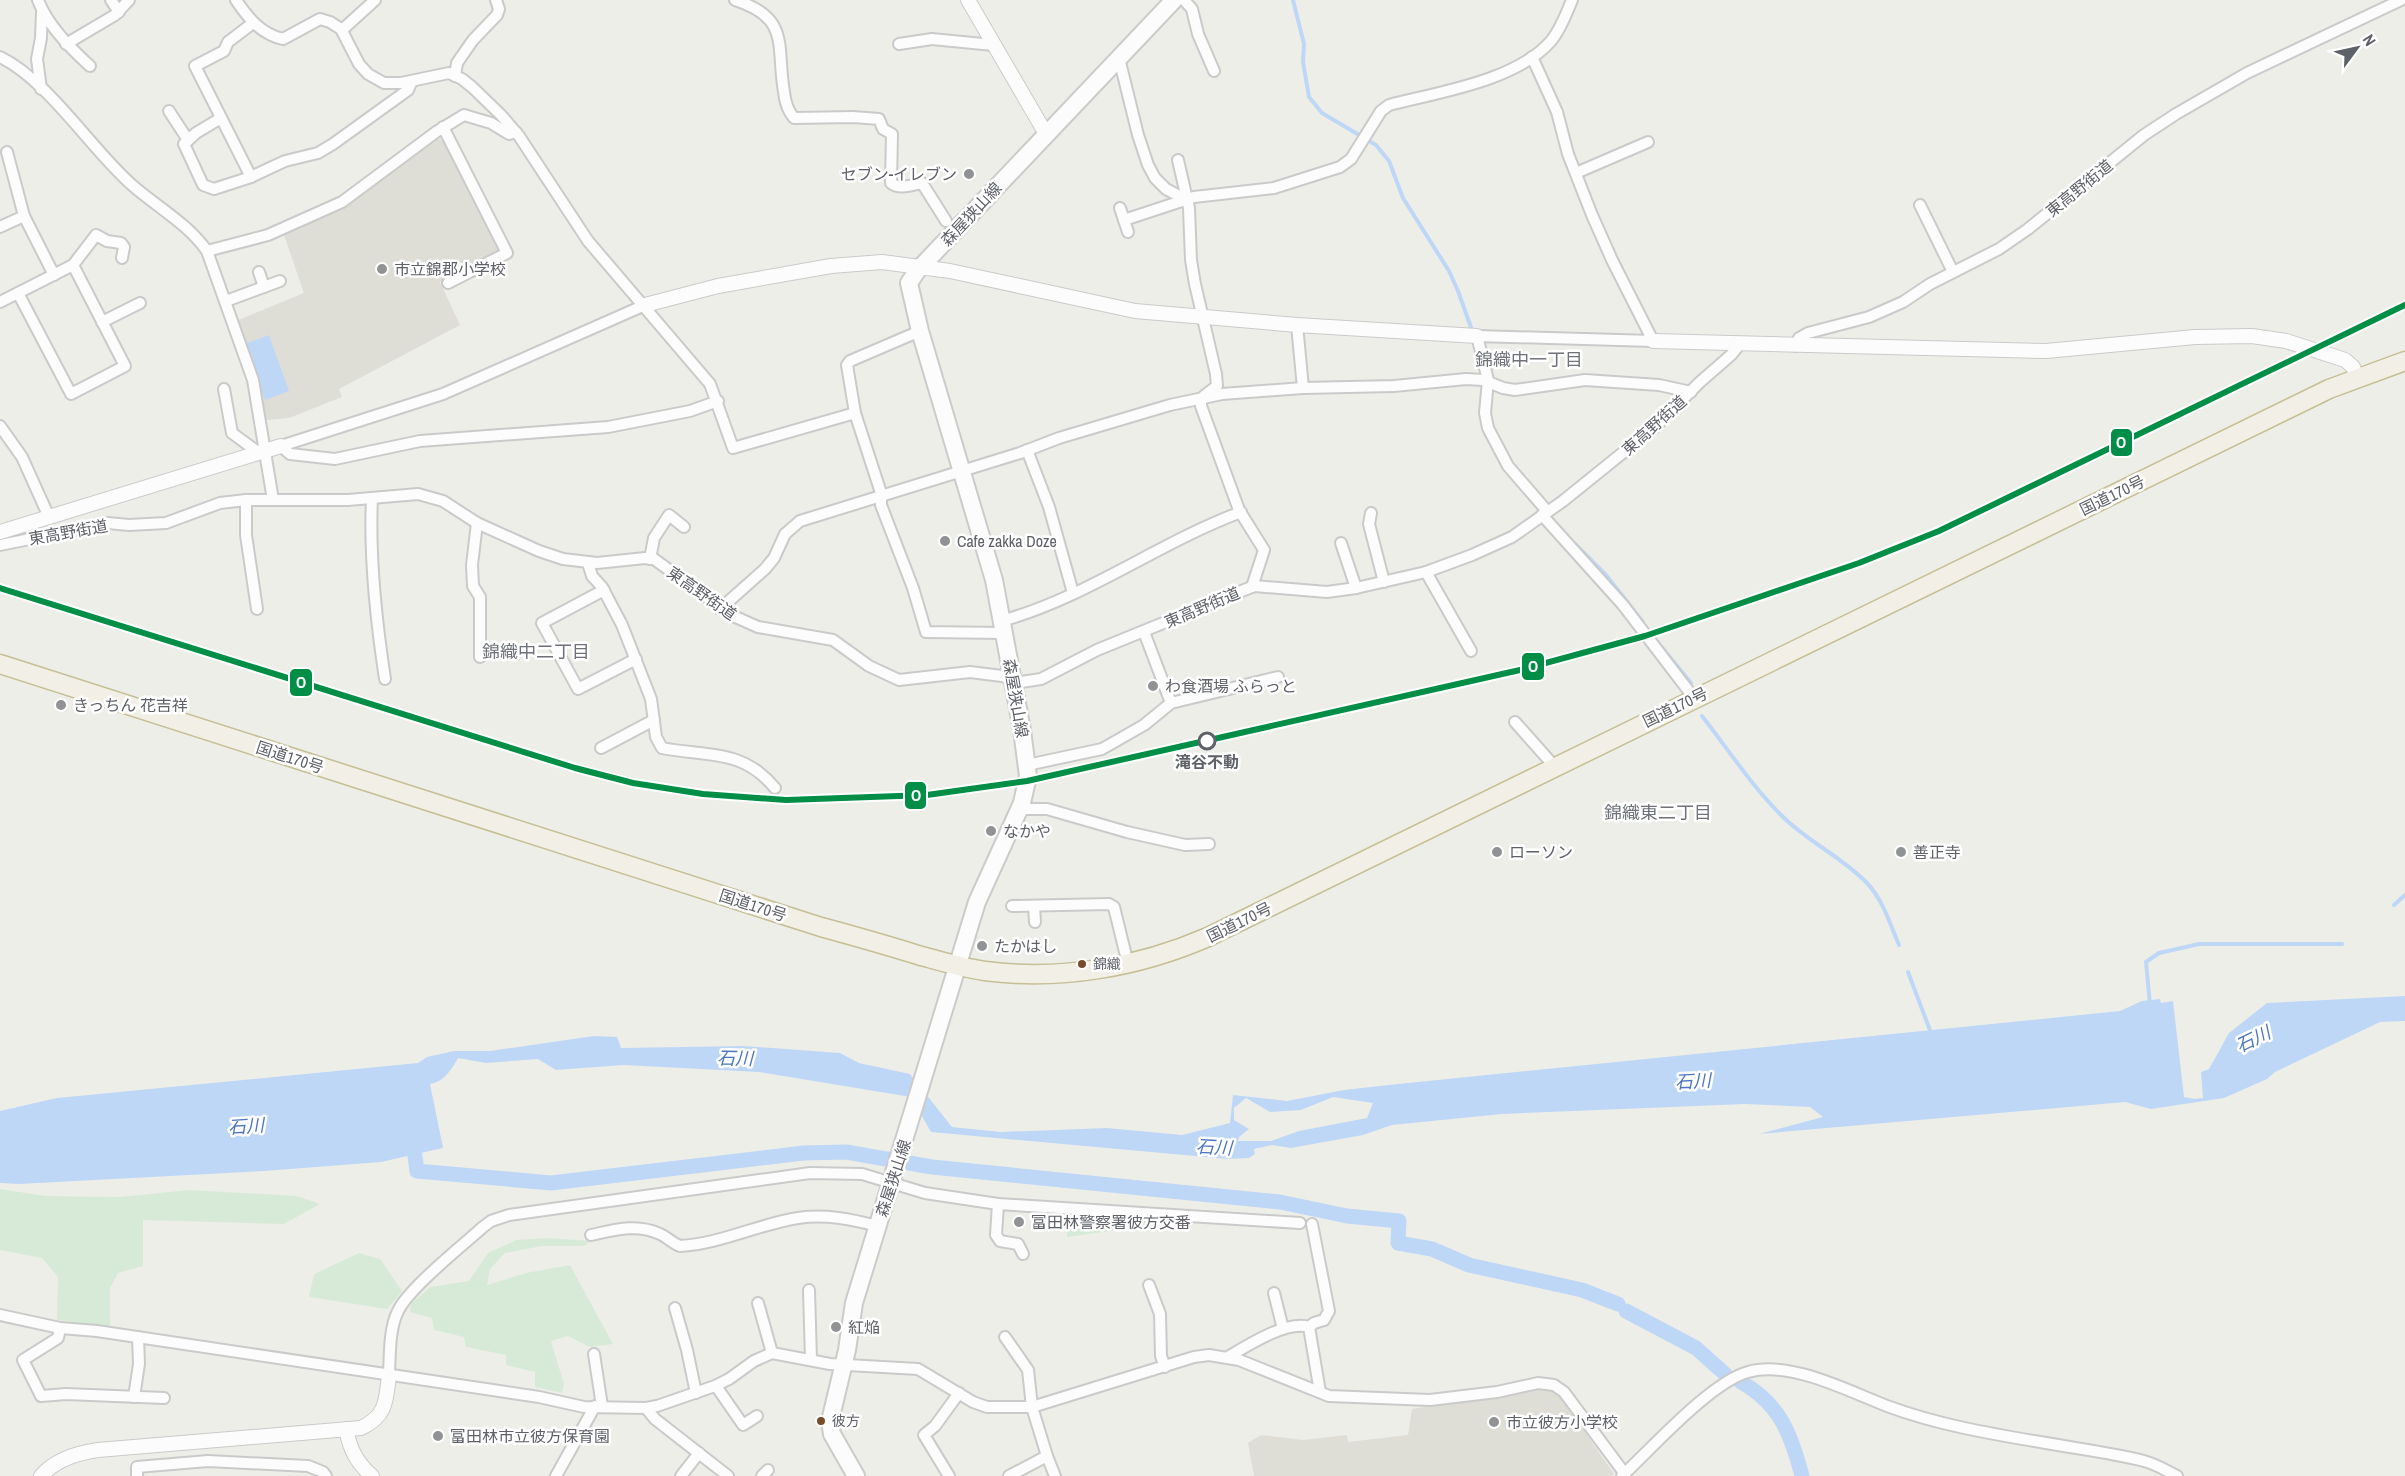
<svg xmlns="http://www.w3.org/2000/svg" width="2405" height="1476" font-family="'Archivo Narrow','Noto Sans JP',sans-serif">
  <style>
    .education { fill: #deded7 }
    .green { fill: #d7ead7 }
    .water { fill: #bfd7f6; fill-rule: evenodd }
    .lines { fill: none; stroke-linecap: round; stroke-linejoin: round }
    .stream { stroke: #bfd7f6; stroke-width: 4 }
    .canal { stroke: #bfd7f6; stroke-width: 15 }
    .minor-casing { stroke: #cacaca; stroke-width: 14 }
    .tertiary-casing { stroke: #cacaca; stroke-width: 16 }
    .secondary-casing { stroke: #cbcbcb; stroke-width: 20 }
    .trunk-casing { stroke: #c5be96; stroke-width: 21 }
    .minor { stroke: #fcfcfc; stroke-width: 10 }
    .tertiary { stroke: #fcfcfc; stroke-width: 14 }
    .secondary { stroke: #fcfcfc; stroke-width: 16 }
    .trunk { stroke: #f2f0e6; stroke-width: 18 }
    .rail-1-casing { stroke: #fff; stroke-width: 10 }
    .rail-1 { stroke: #028e46; stroke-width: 6 }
    .poi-dot { fill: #909294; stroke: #fff; stroke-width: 2 }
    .stop-dot { fill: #fff; stroke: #5e6167; stroke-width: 3 }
    .bus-dot { fill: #7a4b2a; stroke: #fff; stroke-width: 2 }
    .labels { text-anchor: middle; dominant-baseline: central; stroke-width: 5; stroke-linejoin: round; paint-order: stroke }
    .bus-label { font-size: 14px; fill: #5e6167; stroke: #fff; text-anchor: start }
    .poi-label { font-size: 16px; fill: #5e6167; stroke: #fff; text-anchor: start }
    .street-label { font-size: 16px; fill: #5e6167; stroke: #fff }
    .stop-label { font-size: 16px; font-weight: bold; fill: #5e6167; stroke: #fff }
    .neighbourhood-label { font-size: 18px; fill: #6f7379; stroke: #fff }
    .water-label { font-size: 18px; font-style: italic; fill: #4d75c0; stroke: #fff }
    .line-badge { stroke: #fff; stroke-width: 2 }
    .badge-label { font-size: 16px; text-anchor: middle; font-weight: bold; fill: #fff }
  </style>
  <rect width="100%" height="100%" fill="#eeeee9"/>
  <!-- education -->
  <g class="education">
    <path d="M438,138L446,143L499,248L496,256L440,282L460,325L339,389L342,397L289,418L267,420L236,321L304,293L284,235L355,198Z"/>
    <path d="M1533,1389H1550L1559,1395L1614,1474L1611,1476H1254L1248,1443L1261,1435L1303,1440L1347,1435L1348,1442L1408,1435L1412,1409Z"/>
  </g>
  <!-- green -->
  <g class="green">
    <path d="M0,1189L46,1196L119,1197L189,1190L297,1196L320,1204L284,1224L143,1220V1266L118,1273L110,1288V1326L57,1320L58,1277L42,1258L0,1250Z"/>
    <path d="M1068,1216L1147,1219L1146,1229L1133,1228L1067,1237Z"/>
    <path d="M546,1238L591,1241L584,1246H542L505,1253L490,1269L487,1285L526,1273L570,1265L613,1344L590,1347L568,1336L551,1341L564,1384L562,1393L535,1387V1372L506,1365V1355L466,1347L464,1337L434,1330L432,1318L410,1312L411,1304L430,1287L469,1281L488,1253L516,1240Z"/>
    <path d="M359,1253L380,1259L402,1291L387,1309L309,1297L314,1274Z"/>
  </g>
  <!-- water -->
  <g class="water">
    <path d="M269,335L289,391L265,400L244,344Z"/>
    <path d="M2405,996V1021L2380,1022L2275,1072L2267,1079L2224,1098L2151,1109L2125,1102L1759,1134L1823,1117L1810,1107L1745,1104L1502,1114L1392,1125L1363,1135L1291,1148L1272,1145L1254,1149L1255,1154L1249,1158L1228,1159L931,1132L911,1097L759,1072L623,1065L556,1070L538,1059L486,1063L458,1058C452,1069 444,1082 430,1084L443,1148L381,1162L264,1171L19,1184L0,1183V1111L57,1098L418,1063L427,1057L454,1051H490L594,1036L617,1037L621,1048L743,1046L840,1053L859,1063L910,1074L952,1127L1001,1132L1107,1128L1182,1135L1230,1123L1233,1095L1287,1101L1344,1090L1398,1084L2120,1011L2142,1001L2160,999L2161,1003L2173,1001L2184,1097L2194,1099L2203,1098L2201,1072L2209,1069L2229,1033L2267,1003ZM1333,1097L1373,1103L1367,1118L1299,1131L1271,1141H1238L1239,1137L1249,1129L1234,1120V1108L1246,1098L1270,1112L1301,1110Z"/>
  </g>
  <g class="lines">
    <!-- stream -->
    <g class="stream">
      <path d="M1293,0L1304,44L1303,62L1309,97L1322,113L1376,145L1389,161L1403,198L1449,271L1458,291L1473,333"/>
      <path d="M1574,543L1606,575L1643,622"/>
      <path d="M1655,639L1691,683"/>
      <path d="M1702,716C1728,749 1751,785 1780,814C1806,841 1841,856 1867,883C1883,900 1890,924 1899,945"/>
      <path d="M2394,905L2405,895"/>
      <path d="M1908,972L1931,1033"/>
      <path d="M2150,1005L2146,962L2159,953L2199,944H2342"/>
    </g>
    <!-- canal -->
    <g class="canal">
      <path d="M412,1134L417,1171L551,1183L804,1153L846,1152L932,1167L1280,1202L1347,1216L1399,1221L1398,1243L1432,1249L1469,1265L1582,1290L1618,1304"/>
      <path d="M1626,1311L1696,1348L1725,1374"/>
      <path d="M1741,1382C1780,1404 1791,1434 1802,1476"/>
    </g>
    <defs>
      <g id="minor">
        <path d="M38,0C47,24 71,49 90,66"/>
        <path d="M111,0L119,12"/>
        <path d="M236,0C248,18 261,34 283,39L320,19L330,22L341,29L359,64L368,74L384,83H401L449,73L462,79L472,87L501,115L519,136L588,241L710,384L733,448L855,413"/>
        <path d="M735,0C791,18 776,46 784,92C785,102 788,111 794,118L853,117L879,119L883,129L892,134L891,183C899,190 912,185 922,183L946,221"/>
        <path d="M1184,0L1192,9L1198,34L1214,71"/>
        <path d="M342,30L375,0"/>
        <path d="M66,44L115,15L129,0"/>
        <path d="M899,44L932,39L993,45"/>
        <path d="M0,57C48,80 91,149 132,185C157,207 187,223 207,251L253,380L273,500"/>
        <path d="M1532,57L1557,112L1568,154L1592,215L1612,260L1653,341L1477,336L1488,380L1485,413L1488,428L1508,466L1547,511"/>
        <path d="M1119,58L1138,135L1148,165L1155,178L1166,189L1187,200"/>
        <path d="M455,76L457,63L473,40L497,15L499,9L496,0"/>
        <path d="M41,89L37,59L41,38L42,12"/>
        <path d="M169,111L188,140"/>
        <path d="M221,118L196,133L184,144L203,185L214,189L251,177L285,161L318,153L333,144L408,90L412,81"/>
        <path d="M443,127L507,253L448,283"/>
        <path d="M7,152L24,216L54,275"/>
        <path d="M1178,160L1189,208L1191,260L1195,284L1216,374L1217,386L1204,396"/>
        <path d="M1576,173L1648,142"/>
        <path d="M251,177L195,66L224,51L228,42L253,23"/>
        <path d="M1920,205L1953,272"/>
        <path d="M1120,208L1124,220L1194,197L1274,188L1340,167L1351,159L1381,111L1389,105C1439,92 1516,81 1551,41C1561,29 1566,14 1572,0"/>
        <path d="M1124,220L1128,232"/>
        <path d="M0,227L24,216"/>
        <path d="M207,251L268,235L342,202L436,132L464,115L491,123L509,134L516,132"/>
        <path d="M259,272L264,287"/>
        <path d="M18,293L71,394L125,366L73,265"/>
        <path d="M226,301L280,281"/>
        <path d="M0,302L73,265L96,235L107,241L121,243L124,247L122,258"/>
        <path d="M102,322L140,303"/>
        <path d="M1297,325L1303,388"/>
        <path d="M920,331L850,361L847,365L855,413L881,493V505L913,588L926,632L1003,633"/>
        <path d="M1796,346L1799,338L1808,333L1869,317L1903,302L1930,284L1999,249L2028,229L2144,135L2176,114L2247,73L2401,0"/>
        <path d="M224,389L232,433L259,453"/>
        <path d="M1201,399V406L1239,510L1264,550L1252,587"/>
        <path d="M0,426L22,457L49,517"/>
        <path d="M281,446L290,454L335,459L420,441L608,427L690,411L718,401"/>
        <path d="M281,446L443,394L645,305"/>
        <path d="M1027,450L1049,507L1073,593"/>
        <path d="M372,498C369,559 376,620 385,679"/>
        <path d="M246,500V535L257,609"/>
        <path d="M1371,513L1369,524L1384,582"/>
        <path d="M1542,515L1623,605L1694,698"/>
        <path d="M477,523L472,565L473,586L480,597V657"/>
        <path d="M1341,543L1356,588"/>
        <path d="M0,545L108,523L129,525L166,523L220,503L246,500H348L418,494L443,501L477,523L539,551L563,559L597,563L645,558L654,559L731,615L758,627L833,640L869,666L899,680L970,672L1002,676L1021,682L1041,679L1097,650L1254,586L1327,592L1356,588L1426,572L1472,555L1512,537L1563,501L1656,426L1700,382L1731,355L1740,344"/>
        <path d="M650,559L654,538L669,515L684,527"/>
        <path d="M588,563L592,576L602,587L622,625L651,699L656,737L662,748C707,757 742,748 775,788"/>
        <path d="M1426,572L1471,651"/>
        <path d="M604,590L542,623L578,689L636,659"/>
        <path d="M720,609L765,569L774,558L785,534L800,521L1020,453L1059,438L1170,405L1222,394L1303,388L1394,386L1466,379L1483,380L1503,388L1515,390L1585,380L1659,385L1691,392"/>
        <path d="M1001,621C1086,598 1158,543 1241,512"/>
        <path d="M1144,632L1171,703"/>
        <path d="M1515,722L1555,767"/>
        <path d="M601,748L654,720"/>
        <path d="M1027,765L1102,749L1144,725L1171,703L1278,677"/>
        <path d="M1019,809H1047L1127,832L1185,845L1209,844"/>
        <path d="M1012,906L1109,904L1114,907L1128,964"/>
        <path d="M1034,906L1035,922"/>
        <path d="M998,1204L996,1235L1000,1241L1018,1244L1023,1254"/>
        <path d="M591,1235C614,1230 637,1223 660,1234C667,1237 672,1243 680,1246C720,1244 759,1224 798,1218C825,1214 851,1219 877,1226"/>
        <path d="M1149,1285L1160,1314L1161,1356L1165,1367"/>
        <path d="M809,1290L811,1360"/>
        <path d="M1274,1293L1283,1329"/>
        <path d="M758,1303L772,1353"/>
        <path d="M675,1308L687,1350L696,1393"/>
        <path d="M0,1315L60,1328L97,1331L539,1397L584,1407L646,1408L657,1406L715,1386L729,1379L754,1361L772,1353L830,1364L918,1369L973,1402L987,1407H1032L1194,1357L1209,1355L1239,1360L1329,1396L1430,1400L1497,1392L1538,1383L1554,1385L1564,1392L1625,1474"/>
        <path d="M1309,1327L1320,1392"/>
        <path d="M60,1328L58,1338L23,1360L41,1396L66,1394L164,1398"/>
        <path d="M1005,1337L1028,1370L1032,1407L1047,1456L1055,1476"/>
        <path d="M594,1354L602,1406"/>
        <path d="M1228,1357C1248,1345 1287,1320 1309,1327L1314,1323L1324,1320L1329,1311L1312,1224"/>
        <path d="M389,1375C390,1354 389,1329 398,1311C409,1288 462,1246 483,1227L491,1221L509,1215L810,1173L862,1174L925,1193L998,1204L1300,1223"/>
        <path d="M716,1386L743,1425L757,1416"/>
        <path d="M134,1397L139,1364L138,1337"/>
        <path d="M646,1408L655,1419L728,1476"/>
        <path d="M137,1476V1467L208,1461L308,1466L323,1472L326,1476"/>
        <path d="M556,1476L595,1406"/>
        <path d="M681,1476L699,1453"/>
        <path d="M762,1476L768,1470"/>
        <path d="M949,1476L924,1435L935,1426L959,1393"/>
        <path d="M1009,1476L1047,1456"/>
        <path d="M1622,1476C1652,1448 1711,1382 1748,1372C1790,1360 1848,1391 1887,1406C1938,1425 1992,1434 2046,1443C2079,1449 2112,1453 2144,1461C2156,1464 2167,1471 2177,1476"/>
      </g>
      <g id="tertiary">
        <path d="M968,0L1046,134"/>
        <path d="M645,305L718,286L831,266L882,262L950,271L1135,311L1297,325L1477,336"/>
        <path d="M1653,341L2046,351L2195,337L2252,336L2286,341L2345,360L2353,367L2357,377"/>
        <path d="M0,532L281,446"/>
        <path d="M346,1429C350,1449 356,1462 372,1476"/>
        <path d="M41,1476C55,1460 77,1453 98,1450L361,1428C387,1416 386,1400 389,1375"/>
      </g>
      <path id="secondary" d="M856,1476L832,1434L830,1421L847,1350L854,1303L977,902L1022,803L1028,776L1022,730L994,580L920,331L909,283L917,271L1174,0"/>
      <path id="trunk" d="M0,664L821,927C854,936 886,945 918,955C940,961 962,968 985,971C1061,981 1139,967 1208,937L2329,389L2405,361"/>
    </defs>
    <!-- minor casing -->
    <use href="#minor" class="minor-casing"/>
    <!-- tertiary casing -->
    <use href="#tertiary" class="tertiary-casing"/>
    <!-- secondary casing -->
    <use href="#secondary" class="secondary-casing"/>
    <!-- trunk casing -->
    <use href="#trunk" class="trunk-casing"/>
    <!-- minor -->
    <use href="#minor" class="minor"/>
    <!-- tertiary -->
    <use href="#tertiary" class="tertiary"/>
    <!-- secondary -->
    <use href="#secondary" class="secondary"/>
    <!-- trunk -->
    <use href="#trunk" class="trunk"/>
    <defs>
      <path id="rail-1" d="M0,588L575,768L633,783L703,794L786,800L927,795L1027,781L1520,670L1645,636L1859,563L1939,531L2405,305"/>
    </defs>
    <!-- rail-1 casing -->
    <use href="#rail-1" class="rail-1-casing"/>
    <!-- rail-1 -->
    <use href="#rail-1" class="rail-1"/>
  </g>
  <!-- markers -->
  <g class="poi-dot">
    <circle cx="969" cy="174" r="6"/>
    <circle cx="382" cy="269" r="6"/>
    <circle cx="945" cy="541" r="6"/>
    <circle cx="1153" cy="686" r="6"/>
    <circle cx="61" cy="705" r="6"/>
    <circle cx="991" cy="831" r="6"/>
    <circle cx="1497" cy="852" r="6"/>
    <circle cx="1901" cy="852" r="6"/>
    <circle cx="982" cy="946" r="6"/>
    <circle cx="1019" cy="1222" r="6"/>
    <circle cx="836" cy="1327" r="6"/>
    <circle cx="1494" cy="1422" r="6"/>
    <circle cx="438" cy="1436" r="6"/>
  </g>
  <circle class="stop-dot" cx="1207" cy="741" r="8"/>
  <g class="bus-dot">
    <circle cx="1082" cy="964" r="5"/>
    <circle cx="821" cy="1421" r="5"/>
  </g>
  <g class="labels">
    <!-- bus labels -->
    <g class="bus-label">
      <text x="1093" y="964">錦織</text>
      <text x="832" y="1421">彼方</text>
    </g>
    <!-- poi labels -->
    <g class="poi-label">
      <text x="957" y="174" text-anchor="end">セブン-イレブン</text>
      <text x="394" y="269">市立錦郡小学校</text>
      <text x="957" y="541">Cafe zakka Doze</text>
      <text x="1165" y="686">わ食酒場 ふらっと</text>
      <text x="73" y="705">きっちん 花吉祥</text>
      <text x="1003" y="831">なかや</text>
      <text x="1509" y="852">ローソン</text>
      <text x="1913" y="852">善正寺</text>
      <text x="994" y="946">たかはし</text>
      <text x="1031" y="1222">富田林警察署彼方交番</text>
      <text x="848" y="1327">紅焔</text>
      <text x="1506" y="1422">市立彼方小学校</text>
      <text x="450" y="1436">富田林市立彼方保育園</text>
    </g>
    <!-- street labels -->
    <g class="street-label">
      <text transform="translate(2079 188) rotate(-39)">東高野街道</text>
      <text transform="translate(971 214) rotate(-47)">森屋狭山線</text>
      <text transform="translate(1654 425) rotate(-42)">東高野街道</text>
      <text transform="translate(2112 495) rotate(-26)">国道170号</text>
      <text transform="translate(68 532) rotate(-10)">東高野街道</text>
      <text transform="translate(702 593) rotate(35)">東高野街道</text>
      <text transform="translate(1202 607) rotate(-23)">東高野街道</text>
      <text transform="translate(1016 698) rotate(80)">森屋狭山線</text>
      <text transform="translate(1675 707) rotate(-26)">国道170号</text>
      <text transform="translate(290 757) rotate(18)">国道170号</text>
      <text transform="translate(753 905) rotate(18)">国道170号</text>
      <text transform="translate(1239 922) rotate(-26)">国道170号</text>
      <text transform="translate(893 1178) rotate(-72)">森屋狭山線</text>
    </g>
    <!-- stop labels -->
    <g class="stop-label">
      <text x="1207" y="762">滝谷不動</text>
    </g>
    <!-- neighbourhood labels -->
    <g class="neighbourhood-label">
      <text x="1529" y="359">錦織中一丁目</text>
      <text x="536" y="651">錦織中二丁目</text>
      <text x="1658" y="812">錦織東二丁目</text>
    </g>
    <!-- water labels -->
    <g class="water-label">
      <text transform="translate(2253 1039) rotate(-26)">石川</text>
      <text transform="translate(735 1058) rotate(1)">石川</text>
      <text transform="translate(1693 1081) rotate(-3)">石川</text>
      <text transform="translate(246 1126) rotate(-4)">石川</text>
      <text transform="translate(1214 1147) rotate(3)">石川</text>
    </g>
  </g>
  <g class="line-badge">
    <rect x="2110" y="428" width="23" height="29" rx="6" fill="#028e46"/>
    <rect x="1521" y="652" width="24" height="29" rx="6" fill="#028e46"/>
    <rect x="289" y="668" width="24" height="29" rx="6" fill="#028e46"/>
    <rect x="904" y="781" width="23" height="29" rx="6" fill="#028e46"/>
  </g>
  <g class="badge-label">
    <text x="2121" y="448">O</text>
    <text x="1533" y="672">O</text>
    <text x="301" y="688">O</text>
    <text x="916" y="801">O</text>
  </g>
  <!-- north arrow -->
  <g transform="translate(2357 48) rotate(57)" stroke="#ffffff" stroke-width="4.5" paint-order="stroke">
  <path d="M0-4.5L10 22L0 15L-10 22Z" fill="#5e6167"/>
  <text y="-9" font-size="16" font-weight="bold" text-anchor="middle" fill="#5e6167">N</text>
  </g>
</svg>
